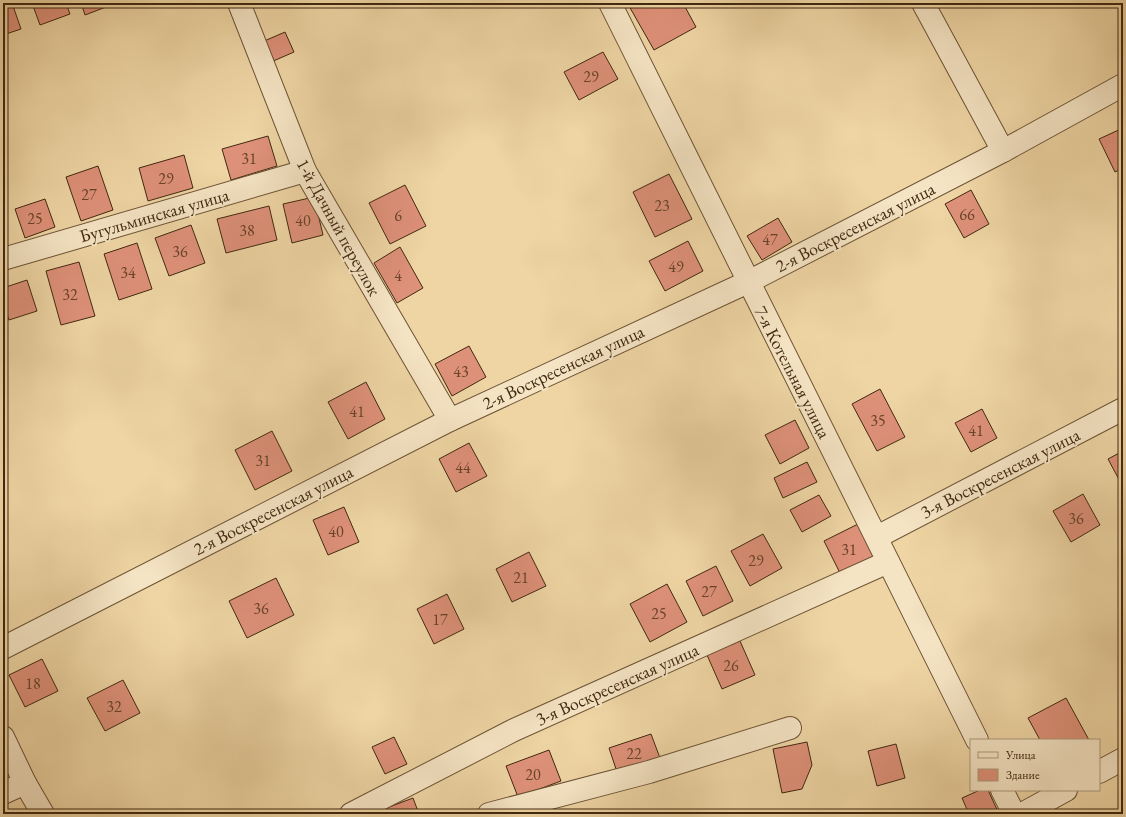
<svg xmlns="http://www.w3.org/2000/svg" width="1126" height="817" font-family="'EB Garamond',serif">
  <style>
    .building { fill: #de9179; stroke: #402810 }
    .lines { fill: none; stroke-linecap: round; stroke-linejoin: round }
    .minor-casing { stroke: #6c5335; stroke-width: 24 }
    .minor { stroke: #f5e4c4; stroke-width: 22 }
    .labels { text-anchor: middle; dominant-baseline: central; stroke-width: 4; stroke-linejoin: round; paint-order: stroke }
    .number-label { font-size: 16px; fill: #68422a }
    .street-label { font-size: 18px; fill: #402810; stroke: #f5e4c4 }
  </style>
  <rect width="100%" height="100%" fill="#efd5a4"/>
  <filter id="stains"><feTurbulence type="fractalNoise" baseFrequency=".005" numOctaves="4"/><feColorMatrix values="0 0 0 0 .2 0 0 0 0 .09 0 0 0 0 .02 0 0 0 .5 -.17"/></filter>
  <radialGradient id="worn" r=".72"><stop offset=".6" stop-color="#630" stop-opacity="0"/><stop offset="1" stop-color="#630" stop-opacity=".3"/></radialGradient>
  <!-- building -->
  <g class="building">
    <path d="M3,3H12L21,29L3,35Z"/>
    <path d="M32,3H66L70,14L40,25Z"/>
    <path d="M81,3H113L114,4L85,15Z"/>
    <path d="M634,3H683L696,27L654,50L629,6Z"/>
    <path d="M285,32L294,52L271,62L262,42Z"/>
    <path d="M603,52L618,79L579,100L564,72Z"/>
    <path d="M1123,128V168L1115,172L1099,139Z"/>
    <path d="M268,136L277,166L231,180L222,149Z"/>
    <path d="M184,155L193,188L148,201L139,168Z"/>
    <path d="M98,166L113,210L81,221L66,177Z"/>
    <path d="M669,174L692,219L655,237L633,192Z"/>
    <path d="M405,185L426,226L390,244L369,203Z"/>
    <path d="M971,190L989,224L964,238L945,204Z"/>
    <path d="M314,197L323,235L292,243L283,204Z"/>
    <path d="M45,199L55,227L25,238L15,209Z"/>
    <path d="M269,206L277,240L226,253L217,219Z"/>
    <path d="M778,218L792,242L762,260L747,236Z"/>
    <path d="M191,225L205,263L169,276L155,238Z"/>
    <path d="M688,241L703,271L665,291L649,261Z"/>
    <path d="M137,243L152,289L119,300L104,254Z"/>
    <path d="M400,247L423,288L397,303L374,263Z"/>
    <path d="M79,262L95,316L61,325L46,271Z"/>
    <path d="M27,280L37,311L9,320L3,302V288Z"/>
    <path d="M469,346L486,377L452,396L435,364Z"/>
    <path d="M366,382L385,419L348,439L328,402Z"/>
    <path d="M880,389L905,437L877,451L852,404Z"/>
    <path d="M982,409L997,438L971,452L955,423Z"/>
    <path d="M795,420L809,448L780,464L765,435Z"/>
    <path d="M272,431L292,471L255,490L235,450Z"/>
    <path d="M469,443L487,476L456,492L439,459Z"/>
    <path d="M1123,451V487L1108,459Z"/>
    <path d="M807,462L817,482L783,498L774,478Z"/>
    <path d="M1083,494L1100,525L1071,542L1053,511Z"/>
    <path d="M819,495L831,516L802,532L790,510Z"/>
    <path d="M344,507L359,542L328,555L313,520Z"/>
    <path d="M858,524L875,558L841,575L824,541Z"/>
    <path d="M763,534L782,568L750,586L731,551Z"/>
    <path d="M529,552L546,586L512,602L496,569Z"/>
    <path d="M716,566L733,601L703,616L686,581Z"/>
    <path d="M276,578L294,615L247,638L229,601Z"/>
    <path d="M667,584L687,622L650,642L630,604Z"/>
    <path d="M447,594L464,629L434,644L417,609Z"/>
    <path d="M740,641L755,675L722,689L707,655Z"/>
    <path d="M42,659L58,691L25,707L9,675Z"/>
    <path d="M123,680L140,713L105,731L87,698Z"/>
    <path d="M1066,698L1089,740H1040L1028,718Z"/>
    <path d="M651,734L660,758L617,772L609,748Z"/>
    <path d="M394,737L407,764L385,774L372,747Z"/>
    <path d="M807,742L812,765L802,789L782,793L773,749Z"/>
    <path d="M896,744L905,778L877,786L868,751Z"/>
    <path d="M549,750L561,781L518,797L506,766Z"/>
    <path d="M980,790H988L999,814H969L962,798Z"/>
    <path d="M413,798L419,814H377L376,812Z"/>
  </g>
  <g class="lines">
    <defs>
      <g id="minor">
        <path d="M239,3L305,171L450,420"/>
        <path d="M610,3L977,740"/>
        <path d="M923,3L1003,151"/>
        <path d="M3,259L305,171"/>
        <path d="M877,537L1123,409"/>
        <path d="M3,648L450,420L748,282L1003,151L1123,85"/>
        <path d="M3,737L25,783L43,814"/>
        <path d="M1099,772L1123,759"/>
        <path d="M1002,790L1014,814"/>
        <path d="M3,793L25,783"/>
        <path d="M351,814L514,730L888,562"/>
        <path d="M489,814L649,772L790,728"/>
        <path d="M1022,814L1066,790"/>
      </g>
    </defs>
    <!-- minor casing -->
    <use href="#minor" class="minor-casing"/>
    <!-- minor -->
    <use href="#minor" class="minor"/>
  </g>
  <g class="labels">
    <!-- number labels -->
    <g class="number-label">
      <text x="591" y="76">29</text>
      <text x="249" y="158">31</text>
      <text x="166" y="178">29</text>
      <text x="89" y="194">27</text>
      <text x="662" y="205">23</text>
      <text x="967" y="214">66</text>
      <text x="398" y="215">6</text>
      <text x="35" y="218">25</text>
      <text x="303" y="220">40</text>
      <text x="247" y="230">38</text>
      <text x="770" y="239">47</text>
      <text x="180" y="251">36</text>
      <text x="676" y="266">49</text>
      <text x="128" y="272">34</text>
      <text x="398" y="275">4</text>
      <text x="70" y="294">32</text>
      <text x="461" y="371">43</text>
      <text x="357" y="411">41</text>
      <text x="878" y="420">35</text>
      <text x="976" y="430">41</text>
      <text x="263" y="460">31</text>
      <text x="463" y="467">44</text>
      <text x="1076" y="518">36</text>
      <text x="336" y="531">40</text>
      <text x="849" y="549">31</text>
      <text x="756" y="560">29</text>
      <text x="521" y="577">21</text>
      <text x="709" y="591">27</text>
      <text x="261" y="608">36</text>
      <text x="659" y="613">25</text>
      <text x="440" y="619">17</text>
      <text x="731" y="665">26</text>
      <text x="33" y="683">18</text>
      <text x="114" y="706">32</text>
      <text x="634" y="753">22</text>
      <text x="533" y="774">20</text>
    </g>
    <!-- street labels -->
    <g class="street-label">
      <text transform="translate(154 215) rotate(-16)">Бугульминская улица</text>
      <text transform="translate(339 227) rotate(61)">1-й Дачный переулок</text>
      <text transform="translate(855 227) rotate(-27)">2-я Воскресенская улица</text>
      <text transform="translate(563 367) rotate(-25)">2-я Воскресенская улица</text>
      <text transform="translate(793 372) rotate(63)">7-я Котельная улица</text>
      <text transform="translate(1000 473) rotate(-27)">3-я Воскресенская улица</text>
      <text transform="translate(273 510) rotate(-27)">2-я Воскресенская улица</text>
      <text transform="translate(617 684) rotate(-24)">3-я Воскресенская улица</text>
    </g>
  </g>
  <!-- margin -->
  <rect width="1126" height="817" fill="none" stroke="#efd5a4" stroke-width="16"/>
  <rect x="4" y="4" width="1118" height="809" fill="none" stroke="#402810" stroke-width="2"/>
  <rect x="8" y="8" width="1110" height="801" fill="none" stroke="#402810"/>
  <!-- legend -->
  <rect x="970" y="739" width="130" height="52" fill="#f5e4c4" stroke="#ad997c"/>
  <rect x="978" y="752" width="20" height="6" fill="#f5e4c4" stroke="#ad997c"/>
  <text x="1006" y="759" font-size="12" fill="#402810">Улица</text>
  <rect x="978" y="769" width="20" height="12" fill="#de9179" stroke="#ad997c"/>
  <text x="1006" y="779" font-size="12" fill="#402810">Здание</text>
  <rect width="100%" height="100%" filter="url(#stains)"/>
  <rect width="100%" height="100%" fill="url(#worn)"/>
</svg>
